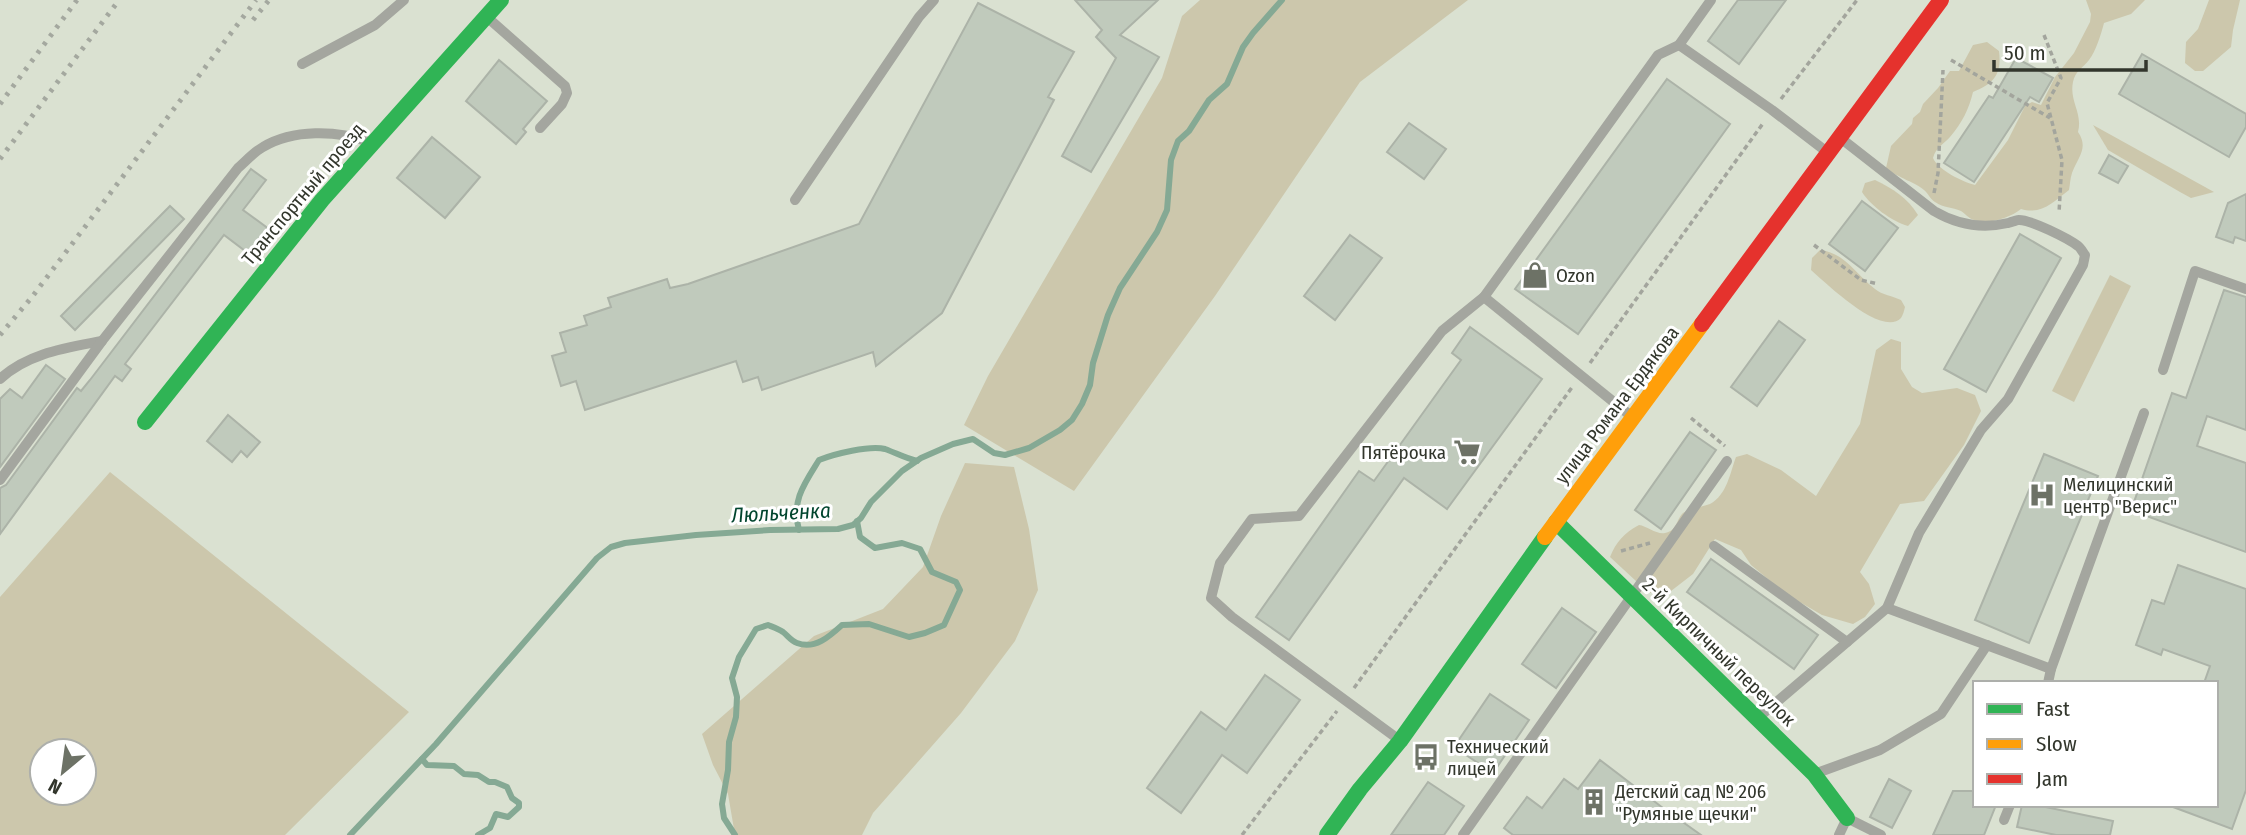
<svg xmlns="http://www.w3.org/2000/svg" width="2246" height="835" font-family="'Fira Sans Condensed',sans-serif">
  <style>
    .green { fill: #ccc7ac; fill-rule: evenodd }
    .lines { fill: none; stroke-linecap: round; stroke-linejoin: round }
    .stream { stroke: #85a994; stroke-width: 6 }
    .building { fill: #c0cabc; stroke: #acb3a8; stroke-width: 2 }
    .path { stroke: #a3a59d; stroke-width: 3.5; stroke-dasharray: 5 3.5; stroke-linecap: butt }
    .lane { stroke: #a4a69f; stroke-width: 10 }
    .fast { stroke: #30b455; stroke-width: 16 }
    .slow { stroke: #ff9f0a; stroke-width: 16 }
    .jam { stroke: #e5322d; stroke-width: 16 }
    .rail { stroke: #a4a89f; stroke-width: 5; stroke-dasharray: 3.5 7; stroke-linecap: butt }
    .labels { text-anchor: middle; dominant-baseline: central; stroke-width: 6; stroke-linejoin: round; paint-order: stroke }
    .street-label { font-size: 19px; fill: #32362c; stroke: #fff }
    .poi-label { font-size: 19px; fill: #32362c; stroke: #fff; text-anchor: start }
    .water-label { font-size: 21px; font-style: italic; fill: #01452e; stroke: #fff }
  </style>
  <rect width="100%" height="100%" fill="#dae1d1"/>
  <!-- green -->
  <g class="green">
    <path d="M1200,0H1468L1360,82L1215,296L1074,491L964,425L988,376L1162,78L1182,16Z"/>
    <path d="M2086,0H2145L2131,14L2104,23C2101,34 2096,51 2089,60C2083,68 2075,71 2073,82C2069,101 2083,113 2078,132C2089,148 2078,157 2072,173C2070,179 2070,185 2069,190C2053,202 2042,215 2021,209C2010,218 1987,225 1974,220C1968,218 1966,214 1961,211C1952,207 1944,208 1935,202C1930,199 1928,193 1924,190C1917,183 1898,178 1886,168L1891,146L1912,124L1913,118L1920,112L1923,104L1938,88L1950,71H1959L1973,45L1987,42L1999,51C2002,74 1994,84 1973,92C1969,109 1962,123 1950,137C1943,145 1936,147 1933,158C1938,170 1963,182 1975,185L2008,140L2025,106L2032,102L2041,105L2055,77L2074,53L2090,22L2091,14Z"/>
    <path d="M2209,0H2240L2233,30L2231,47L2203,71H2195L2185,63L2186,42L2198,29Z"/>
    <path d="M2093,125L2214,192L2191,198L2180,192L2108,150Z"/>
    <path d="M1875,180C1893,189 1907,197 1918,215L1908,226C1891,221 1871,206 1862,192L1865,183Z"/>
    <path d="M1820,250C1846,253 1856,275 1875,289C1882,295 1893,296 1901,300L1905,307C1904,311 1903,315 1901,318C1882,338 1826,283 1811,270L1812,258Z"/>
    <path d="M2110,275L2131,286L2074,402L2052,391Z"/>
    <path d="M1891,339L1901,342V369L1912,387L1922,393L1957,388L1975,395L1981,411L1964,445L1924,501L1900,504L1860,572L1869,584L1875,604L1865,617L1853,624L1822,615L1786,594L1751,565L1741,550L1715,539L1693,574L1671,591L1649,593L1610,557C1616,542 1624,533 1639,525C1647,526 1657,535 1665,533C1677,531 1676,520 1683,513C1690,508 1702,507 1710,504C1727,495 1730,473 1736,457L1747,454L1781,470L1816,496L1860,424L1876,350Z"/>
    <path d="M965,463L1014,467L1029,529L1038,590L1015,641L961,713L873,813L862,835H735L728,794L713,765L702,734L814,636L883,609L923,567L941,516Z"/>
    <path d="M110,472L409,712L285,835H0V597ZM42,751H84V793H42Z"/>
  </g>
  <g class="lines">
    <!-- stream -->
    <g class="stream">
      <path d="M799,530C791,501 804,484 819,460C834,454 870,445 885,449C896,453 905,458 917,461"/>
      <path d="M422,759L427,765L454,766L464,774L478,775L489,782H495L507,787L512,798L519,803V807L508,817L496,814L490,828L478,835"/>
      <path d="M350,835L436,744L597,558L611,547L625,543L696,535L770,530L838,529L853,525L861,518L871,502L902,471L921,458L953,444L973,439L994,453L1005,455L1029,448L1060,430L1072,420L1082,404L1090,385L1093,363L1108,315L1120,288L1157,232L1167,210L1171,160L1178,141L1189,131L1209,100L1227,84L1243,47L1253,33L1282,0"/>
      <path d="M735,835L724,818L722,804L728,770L729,742L736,717L737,697L732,678L739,657L756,629L768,625C773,627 779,629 783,632C788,636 791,641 797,643C815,650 830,636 842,625L869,624L909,637L925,633L944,625L960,590L956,582L932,572L920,549L902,543L875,548L860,537L857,521"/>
    </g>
  </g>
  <!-- building -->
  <g class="building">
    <path d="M1075,0H1158L1120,35L1159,57L1091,172L1062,156L1116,58L1096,37L1102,30Z"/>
    <path d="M1738,0H1786L1739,64L1708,41Z"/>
    <path d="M978,3L1074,52L1048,97L1054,100L942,313L876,366L873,352L762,390L758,377L743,382L736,361L585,410L576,381L561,386L552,356L566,352L560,333L587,325L584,316L611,307L608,298L667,279L670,288L688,284L859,224Z"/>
    <path d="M2142,54L2246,114V127L2229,157L2119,94Z"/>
    <path d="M2016,58L2053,78L2039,102L2030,97L1974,182L1944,163L1989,96L1993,98Z"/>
    <path d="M499,60L547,101L523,129L526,132L516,144L466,101Z"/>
    <path d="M1667,79L1730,124L1578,334L1515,289Z"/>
    <path d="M1409,123L1446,149L1424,179L1387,152Z"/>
    <path d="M432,137L480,177L445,218L397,178Z"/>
    <path d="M2109,155L2128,166L2118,183L2099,173Z"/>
    <path d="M251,169L266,180L243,210L273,232L253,257L224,235L125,364L131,369L122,381L115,376L0,534V488L6,485L77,388L81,391L90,380Z"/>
    <path d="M2246,194V241L2235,237L2233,243L2216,237L2228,203Z"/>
    <path d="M1862,201L1898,228L1865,271L1829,244Z"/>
    <path d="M170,206L184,219L75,330L61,316Z"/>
    <path d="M2020,234L2061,258L1986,392L1944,369Z"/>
    <path d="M1350,235L1382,258L1335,320L1304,296Z"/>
    <path d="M2224,290L2246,297V430L2207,416L2197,446L2246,463V552L2138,513L2133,505L2172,393L2186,398Z"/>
    <path d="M1779,321L1805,340L1757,406L1731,387Z"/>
    <path d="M1470,327L1542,379L1447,509L1404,478L1289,640L1256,617L1359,471L1374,481L1461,360L1452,353Z"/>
    <path d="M46,365L65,379L0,467V399L10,389L22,398Z"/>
    <path d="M228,415L260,442L247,457L241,451L232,462L207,441Z"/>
    <path d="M1690,432L1716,450L1661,529L1635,510Z"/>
    <path d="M2044,454L2098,476L2029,643L1975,620Z"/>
    <path d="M1711,559L1818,635L1794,669L1687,592Z"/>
    <path d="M2178,565L2246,589V790L2232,829L2173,807L2216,805V683H2204L2210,666L2163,649L2161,655L2136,645L2152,600L2164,604Z"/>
    <path d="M1562,608L1596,632L1556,688L1522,664Z"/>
    <path d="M1265,675L1300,700L1247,773L1222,755L1181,813L1147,788L1201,712L1226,730Z"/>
    <path d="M1490,694L1529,720L1493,773L1454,747Z"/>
    <path d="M1600,760L1663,808L1701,835H1513L1504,828L1527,797L1542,808L1564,779L1578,789Z"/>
    <path d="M1889,779L1911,791L1892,828L1870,817Z"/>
    <path d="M1428,782L1464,806L1444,835H1391Z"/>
    <path d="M1953,791H1975V805H1996L1984,835H1933Z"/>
    <path d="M2022,805H2036L2113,821L2110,835H2056L2017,827Z"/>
  </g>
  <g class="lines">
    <!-- path -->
    <g class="path">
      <path d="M2044,35L2061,78L2047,103L2062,160L2059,213"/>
      <path d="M1951,60L2050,118"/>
      <path d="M1781,99L1857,0"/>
      <path d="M1934,193L1938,173L1943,70"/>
      <path d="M1814,245L1861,280L1878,284"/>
      <path d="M1590,363L1764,122"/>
      <path d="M1691,418L1725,446"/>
      <path d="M1621,551L1650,543"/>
      <path d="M1354,688L1573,386"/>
      <path d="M1242,835L1337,711"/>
    </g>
    <!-- lane -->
    <g class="lane">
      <path d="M488,18L565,86L567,93L562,104L540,128"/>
      <path d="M1679,45L1772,110L1827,152"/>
      <path d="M302,64L375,25L404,0"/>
      <path d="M795,200L919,17L934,0"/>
      <path d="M1484,297L1631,416"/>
      <path d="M2163,370L2195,271L2246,289"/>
      <path d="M0,379C28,353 66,348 102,341"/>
      <path d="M0,480L102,341L238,168C246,161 254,152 263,147C293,129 337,130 369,142"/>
      <path d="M1714,546L1847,642"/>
      <path d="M1887,608L2051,669L2048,683"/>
      <path d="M2051,669L2144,413"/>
      <path d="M1759,717L1887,608L1919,533L1981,430L2008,399L2083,265L2085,255C2084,254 2080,247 2078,246C2069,239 2030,219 2018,220C2017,220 2009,223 2008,223C1982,229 1956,224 1934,211L1843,140"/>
      <path d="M1398,739L1232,617L1211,598L1220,563L1252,519L1299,516L1442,331L1484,297L1658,55L1679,45L1711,0"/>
      <path d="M1817,773L1880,750L1941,714L1987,645"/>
      <path d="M2004,820L2010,805"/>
      <path d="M1463,835L1727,461"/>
      <path d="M1839,835L1847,818L1881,835"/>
    </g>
    <!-- fast -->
    <g class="fast">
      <path d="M145,422L322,200L501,0"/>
      <path d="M1556,522L1814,774L1847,818"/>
      <path d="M1327,835L1360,789L1400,741L1545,537"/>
    </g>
    <!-- slow -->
    <path class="slow" d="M1545,537L1702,324"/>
    <!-- jam -->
    <path class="jam" d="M1702,324L1941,0"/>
    <!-- rail -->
    <g class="rail">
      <path d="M253,20L269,0"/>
      <path d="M0,104L77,0"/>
      <path d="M0,159L119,0"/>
      <path d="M0,335L32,297L256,0"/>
    </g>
  </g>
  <!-- icons -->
  <defs>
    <symbol id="shop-bare" viewBox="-9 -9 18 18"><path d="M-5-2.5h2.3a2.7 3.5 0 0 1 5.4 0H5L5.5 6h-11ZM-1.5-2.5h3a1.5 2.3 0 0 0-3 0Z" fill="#6d7266" stroke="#fff" stroke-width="2.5" paint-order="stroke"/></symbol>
    <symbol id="supermarket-bare" viewBox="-9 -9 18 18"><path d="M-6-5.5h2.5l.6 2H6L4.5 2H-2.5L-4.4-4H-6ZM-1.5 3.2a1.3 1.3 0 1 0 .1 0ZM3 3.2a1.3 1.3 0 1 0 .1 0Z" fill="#6d7266" stroke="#fff" stroke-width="2.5" paint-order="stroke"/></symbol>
    <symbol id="hospital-bare" viewBox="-9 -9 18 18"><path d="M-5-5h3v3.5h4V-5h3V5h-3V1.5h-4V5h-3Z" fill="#6d7266" stroke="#fff" stroke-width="2.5" paint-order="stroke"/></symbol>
    <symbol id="bus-bare" viewBox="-9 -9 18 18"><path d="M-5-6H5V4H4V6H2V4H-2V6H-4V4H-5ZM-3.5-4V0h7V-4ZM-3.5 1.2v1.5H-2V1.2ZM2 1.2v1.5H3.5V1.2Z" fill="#6d7266" stroke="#fff" stroke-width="2.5" paint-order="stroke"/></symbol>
    <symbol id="building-bare" viewBox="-9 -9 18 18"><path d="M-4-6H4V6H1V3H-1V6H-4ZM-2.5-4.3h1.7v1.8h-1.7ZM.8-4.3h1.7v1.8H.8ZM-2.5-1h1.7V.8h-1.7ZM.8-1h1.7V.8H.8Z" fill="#6d7266" stroke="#fff" stroke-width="2.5" paint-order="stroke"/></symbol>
  </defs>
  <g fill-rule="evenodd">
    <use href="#shop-bare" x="1516" y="256" width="38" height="38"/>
    <use href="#supermarket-bare" x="1448" y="433" width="38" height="38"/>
    <use href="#hospital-bare" x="2023" y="476" width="38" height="38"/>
    <use href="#bus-bare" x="1407" y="738" width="38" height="38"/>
    <use href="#building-bare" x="1575" y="783" width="38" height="38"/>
  </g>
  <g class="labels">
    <!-- street labels -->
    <g class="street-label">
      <text transform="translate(303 194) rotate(-50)">Транспортный проезд</text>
      <text transform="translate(1617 405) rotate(-53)">улица Романа Ердякова</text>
      <text transform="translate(1719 652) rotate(44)">2-й Кирпичный переулок</text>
    </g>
    <!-- poi labels -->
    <g class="poi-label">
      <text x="1556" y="275">Ozon</text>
      <text x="1446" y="452" text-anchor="end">Пятёрочка</text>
      <text x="2063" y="484">Мелицинский<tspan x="2063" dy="22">центр "Верис"</tspan></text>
      <text x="1447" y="746">Технический<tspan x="1447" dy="22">лицей</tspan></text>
      <text x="1615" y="791">Детский сад № 206<tspan x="1615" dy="22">"Румяные щечки"</tspan></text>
    </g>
    <!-- water labels -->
    <g class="water-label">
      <text transform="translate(781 513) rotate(-3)">Люльченка</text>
    </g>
  </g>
  <!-- legend -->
  <rect x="1973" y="681" width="245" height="126" fill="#ffffff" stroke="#adafab" stroke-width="2"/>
  <rect x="1987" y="704" width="35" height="10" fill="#30b455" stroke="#adafab" stroke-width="2"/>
  <text x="2036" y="716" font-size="21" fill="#32362c">Fast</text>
  <rect x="1987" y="739" width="35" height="10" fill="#ff9f0a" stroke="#adafab" stroke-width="2"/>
  <text x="2036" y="751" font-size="21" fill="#32362c">Slow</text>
  <rect x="1987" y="774" width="35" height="10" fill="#e5322d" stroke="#adafab" stroke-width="2"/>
  <text x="2036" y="786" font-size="21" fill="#32362c">Jam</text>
  <!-- north arrow -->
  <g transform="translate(63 772) rotate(209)"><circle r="33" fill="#ffffff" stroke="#adafab" stroke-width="2"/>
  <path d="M0-5L12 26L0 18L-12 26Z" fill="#6d7266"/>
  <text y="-10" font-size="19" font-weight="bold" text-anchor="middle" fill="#32362c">N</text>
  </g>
  <!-- scale -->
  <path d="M1994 60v10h152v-10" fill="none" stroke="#32362c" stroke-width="3.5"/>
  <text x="2004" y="60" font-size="21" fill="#32362c" stroke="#ffffff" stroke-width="5" paint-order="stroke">50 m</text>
</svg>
